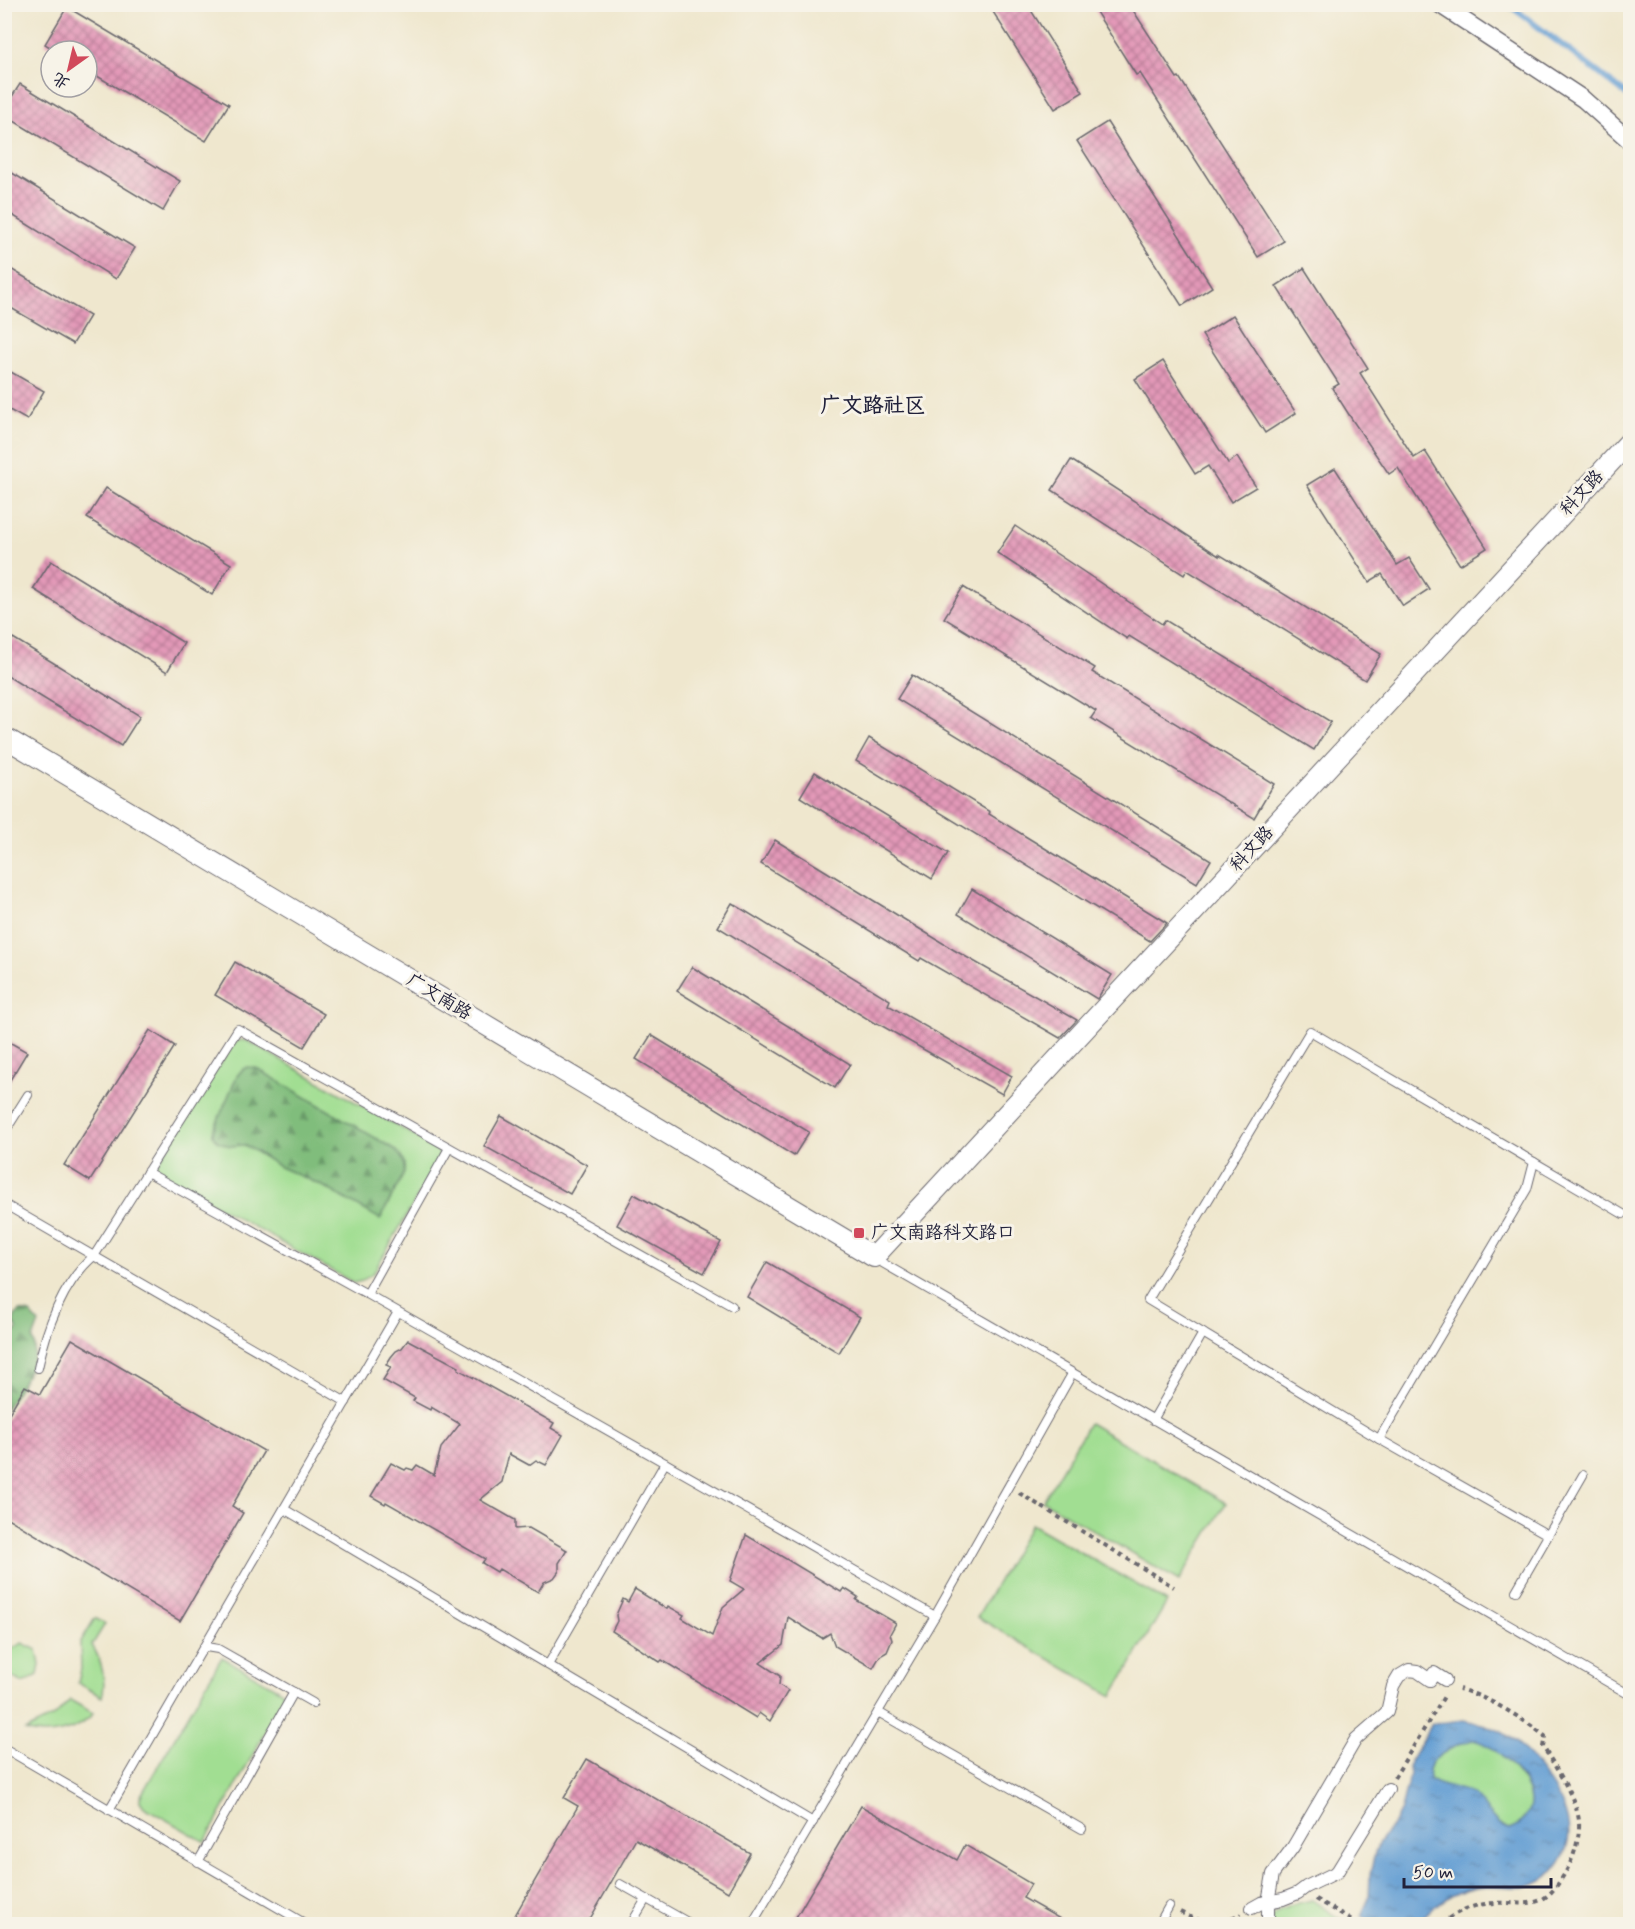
<svg xmlns="http://www.w3.org/2000/svg" width="1635" height="1929" font-family="Mynerve,'LXGW WenKai TC',sans-serif">
  <style>
    .grass { fill: #a1de92; stroke: #628066; stroke-width: 1.5; fill-rule: evenodd }
    .forest { fill: url(#forest-firs); stroke: #51705c; stroke-width: 1.5 }
    .water { fill: url(#water-ripples); stroke: #436087; stroke-width: 1.5; fill-rule: evenodd }
    .lines { fill: none; stroke-linecap: round; stroke-linejoin: round }
    .stream { stroke: #649ed3; stroke-width: 6 }
    .building { fill: url(#building-cross-hatch) }
    .service-casing { stroke: #6a676e; stroke-width: 10 }
    .pedestrian-casing { stroke: #6a676e; stroke-width: 14 }
    .minor-casing { stroke: #6a676e; stroke-width: 19 }
    .tertiary-casing { stroke: #6a676e; stroke-width: 22 }
    .path { stroke: #6a676e; stroke-width: 4; stroke-dasharray: 4.5 4.5; stroke-linecap: butt }
    .service { stroke: #fff; stroke-width: 8 }
    .pedestrian { stroke: #fff; stroke-width: 12 }
    .minor { stroke: #fff; stroke-width: 16 }
    .tertiary { stroke: #fff; stroke-width: 20 }
    .poi-dot { fill: #d1495b; stroke: #f7f3e8; stroke-width: 2 }
    .labels { text-anchor: middle; dominant-baseline: central; stroke-width: 6; stroke-linejoin: round; paint-order: stroke }
    .street-label { font-size: 18px; fill: #22223b; stroke: #f7f3e8 }
    .poi-label { font-size: 18px; fill: #22223b; stroke: #f7f3e8; text-anchor: start }
    .quarter-label { font-size: 21px; font-weight: bold; fill: #22223b; stroke: #f7f3e8 }
  </style>
  <defs>
    <pattern id="forest-firs" width="22" height="20" patternUnits="userSpaceOnUse" patternTransform="scale(1.5)"><rect width="22" height="20" fill="#80bd7c"/><path d="M5 1l3.5 6h-7zM16 11l3.5 6h-7z" fill="#689967"/></pattern>
    <pattern id="water-ripples" width="26" height="14" patternUnits="userSpaceOnUse" patternTransform="scale(1.5)"><rect width="26" height="14" fill="#649ed3"/><path d="M2 4q2-2 4 0t4 0M15 11q2-2 4 0t4 0" fill="none" stroke="#5280ac"/></pattern>
    <pattern id="building-cross-hatch" width="8" height="8" patternUnits="userSpaceOnUse" patternTransform="scale(1.5)"><rect width="8" height="8" fill="#e399b8"/><path d="M0 0l8 8M0 8l8-8" fill="none" stroke="#b87c97"/></pattern>
  </defs>
  <rect width="100%" height="100%" fill="#f7f3e8"/>
  <filter id="ink" filterUnits="userSpaceOnUse"><feTurbulence type="fractalNoise" baseFrequency=".0167" numOctaves="2"/><feDisplacementMap in="SourceGraphic" scale="12" xChannelSelector="R" yChannelSelector="G"/><feConvolveMatrix kernelMatrix="1 2 1 2 8 2 1 2 1" color-interpolation-filters="sRGB"/></filter>
  <filter id="wash" filterUnits="userSpaceOnUse"><feTurbulence type="fractalNoise" baseFrequency=".008" numOctaves="4" result="noise"/><feDisplacementMap in="SourceGraphic" scale="24" xChannelSelector="R" yChannelSelector="G"/><feGaussianBlur stdDeviation="1.35" result="paint"/><feColorMatrix in="noise" values="0 0 0 0 0 0 0 0 0 0 0 0 0 0 0 0 0 1.4 0 .05"/><feComposite in="paint" operator="in"/></filter>
  <g filter="url(#wash)">
    <rect width="100%" height="100%" fill="#efe7ce"/>
    <!-- grass -->
    <g class="grass">
      <path d="M241,1040L248,1041L438,1149L440,1158L374,1272L362,1281L354,1283L165,1177L157,1170L156,1165L232,1045L235,1042ZM256,1068L391,1147C400,1154 406,1160 404,1173L381,1218L321,1185L280,1167L250,1148L244,1145L230,1146L217,1141L213,1135V1132L237,1076L243,1069Z"/>
      <path d="M1089,1423L1226,1503L1179,1581L1043,1501Z"/>
      <path d="M1031,1524L1167,1602L1112,1696L977,1617Z"/>
      <path d="M95,1618L105,1624L92,1645C101,1660 107,1680 102,1697L78,1683L81,1669L80,1643Z"/>
      <path d="M22,1643L37,1650L40,1665L38,1675L23,1683L8,1675L6,1652Z"/>
      <path d="M222,1657L286,1694L205,1842L144,1807L140,1801V1797Z"/>
      <path d="M70,1700L93,1713C80,1732 45,1738 25,1731L56,1715Z"/>
      <path d="M1473,1740C1495,1744 1529,1779 1530,1801C1531,1808 1526,1816 1521,1822C1519,1825 1515,1829 1510,1829C1495,1828 1482,1800 1469,1793C1463,1789 1454,1790 1447,1788C1441,1787 1436,1783 1430,1780C1430,1777 1428,1773 1428,1770C1430,1757 1462,1742 1473,1740Z"/>
      <path d="M1312,1900L1347,1924H1275L1270,1923C1277,1903 1296,1905 1312,1900Z"/>
    </g>
    <!-- forest -->
    <g class="forest">
      <path d="M248,1067L256,1068L391,1147C400,1154 406,1160 404,1173L380,1219L321,1185L280,1167L250,1148L244,1145L230,1146L217,1141L213,1135V1132L237,1076L243,1069Z"/>
      <path d="M20,1311L30,1313L39,1323L33,1339C41,1362 16,1391 5,1410V1321L16,1332L17,1328L13,1323L15,1316Z"/>
    </g>
    <!-- water -->
    <path class="water" d="M1463,1720C1492,1724 1514,1735 1532,1759C1554,1788 1584,1825 1560,1862C1554,1872 1544,1881 1533,1885C1517,1890 1503,1885 1487,1886C1461,1887 1432,1903 1418,1924H1375L1361,1916L1369,1898L1370,1875L1375,1852L1379,1842L1394,1823L1401,1809L1410,1774L1409,1768L1410,1761L1432,1724ZM1473,1740C1495,1744 1530,1779 1530,1801C1531,1809 1526,1816 1521,1822C1519,1825 1514,1829 1510,1829C1494,1828 1484,1799 1469,1793C1456,1786 1444,1789 1430,1780C1429,1777 1428,1774 1428,1770C1430,1757 1461,1742 1473,1740Z"/>
    <g class="lines">
      <!-- stream -->
      <path class="stream" d="M1508,4L1630,97"/>
    </g>
    <g id="blocks">
      <!-- building -->
      <g class="building">
        <path d="M988,4H1027L1083,92L1055,109Z"/>
        <path d="M1091,4H1129L1177,78L1179,77L1284,241L1258,257L1140,73L1136,75Z"/>
        <path d="M67,7L229,104L206,141L87,70V51H56L45,44Z"/>
        <path d="M20,84L180,181L163,211L4,115V109Z"/>
        <path d="M1107,122L1212,287L1182,306L1077,141Z"/>
        <path d="M4,168L135,248L116,279L4,210Z"/>
        <path d="M4,265L90,316L73,344L4,304Z"/>
        <path d="M1304,268L1368,368L1360,373L1414,458L1425,451L1487,548L1460,565L1398,468L1389,474L1353,421L1332,388L1339,384L1276,286Z"/>
        <path d="M1233,315L1296,413L1265,433L1202,335Z"/>
        <path d="M1163,361L1228,463L1237,457L1256,487L1231,502L1208,466L1195,474L1135,379Z"/>
        <path d="M4,368L44,391L27,420L4,407Z"/>
        <path d="M1071,460L1219,556V554L1381,654L1365,680L1187,570L1184,575L1052,490Z"/>
        <path d="M1335,468L1397,565L1409,558L1429,589L1403,606L1382,574L1369,582L1307,485Z"/>
        <path d="M106,488L231,564L212,595L87,518Z"/>
        <path d="M1015,526L1162,624L1165,620L1331,722L1314,750L1129,636L1127,639L997,553Z"/>
        <path d="M51,561L184,643L167,672L33,589Z"/>
        <path d="M963,587L1095,668L1092,672L1274,784L1254,818L1091,718L1096,711L944,618Z"/>
        <path d="M13,638L140,716L121,746L4,674V652Z"/>
        <path d="M912,675L1211,860L1197,883L897,699Z"/>
        <path d="M869,738L990,812L989,814L1167,923L1150,941L856,761Z"/>
        <path d="M815,772L948,853L932,879L800,797Z"/>
        <path d="M775,840L954,950L1077,1020L1060,1038L921,958L919,961L761,864Z"/>
        <path d="M972,889L1112,975L1099,996L1097,999L958,914Z"/>
        <path d="M732,903L890,1000L888,1005L1012,1076L1002,1094L877,1023L876,1024L718,927Z"/>
        <path d="M235,962L324,1014L304,1047L215,995Z"/>
        <path d="M692,967L850,1064L835,1088L677,991Z"/>
        <path d="M150,1030L175,1046L90,1181L64,1165Z"/>
        <path d="M651,1035L809,1132L794,1156L636,1059Z"/>
        <path d="M4,1039L27,1052L4,1090Z"/>
        <path d="M501,1116L587,1165L570,1194L484,1146Z"/>
        <path d="M634,1194L721,1242L704,1273L617,1225Z"/>
        <path d="M767,1262L860,1317L839,1353L747,1297Z"/>
        <path d="M72,1339L264,1451L232,1506L243,1513L180,1621L4,1516V1422L25,1386L40,1394Z"/>
        <path d="M408,1340L459,1367L458,1369L554,1423L551,1428L563,1435L546,1465L536,1460L529,1465L509,1454L502,1482L480,1500L515,1520V1529L529,1528L567,1550L559,1563V1571L554,1578L544,1582L538,1592L499,1569L497,1572L482,1563L485,1559L386,1502L385,1504L371,1496L391,1463L405,1470L407,1468L413,1470L417,1465L434,1475L441,1448L460,1424L431,1407L430,1410L413,1401L415,1398L383,1380L391,1367L386,1365L391,1357L396,1351L402,1348Z"/>
        <path d="M746,1535L841,1592L844,1588L858,1597L856,1600L896,1623L890,1634L892,1640L887,1652L880,1656L873,1668L835,1646L830,1633L822,1638L788,1617L783,1645L760,1663L780,1676L779,1685L788,1691L770,1721L759,1713L756,1718L662,1660L660,1662L612,1631L617,1621L616,1615L623,1599L628,1602L635,1589L667,1609L668,1606L684,1615L682,1618L712,1636L723,1607L744,1589L730,1581Z"/>
        <path d="M587,1759L750,1853L728,1892L636,1839L587,1924H510L578,1806L564,1798Z"/>
        <path d="M861,1806L957,1860L965,1845L1031,1884L1023,1898L1069,1924H792Z"/>
      </g>
    </g>
  </g>
  <g filter="url(#ink)">
    <use href="#blocks" fill-opacity="0" stroke="#6a676e" stroke-width="1.5"/>
    <g class="lines">
      <defs>
        <g id="service">
          <path d="M4,1133L28,1095"/>
          <path d="M147,1172L367,1294L935,1616"/>
          <path d="M4,1204L346,1402"/>
          <path d="M874,1258L1630,1695"/>
          <path d="M367,1294L449,1148"/>
          <path d="M38,1368C46,1329 63,1282 94,1256L238,1029L732,1306"/>
          <path d="M1153,1420L1203,1333"/>
          <path d="M1379,1439L1527,1189L1534,1162"/>
          <path d="M284,1509L813,1822"/>
          <path d="M1548,1535L1379,1439L1148,1300L1310,1031L1623,1214"/>
          <path d="M1516,1591L1583,1475"/>
          <path d="M203,1649L206,1647L218,1649L313,1703"/>
          <path d="M548,1665L665,1463"/>
          <path d="M878,1712L1082,1829"/>
          <path d="M4,1748L306,1924"/>
          <path d="M109,1810L398,1312"/>
          <path d="M198,1862L294,1692"/>
          <path d="M620,1884L691,1924"/>
          <path d="M631,1924L646,1899"/>
          <path d="M752,1924L935,1616L1072,1374"/>
          <path d="M1159,1924L1169,1906"/>
        </g>
        <g id="pedestrian">
          <path d="M1252,1908L1261,1903L1283,1899L1298,1893L1306,1887L1337,1872L1388,1789"/>
          <path d="M1268,1924V1902L1273,1874L1293,1847L1356,1739L1387,1712L1393,1686L1399,1676L1409,1670L1417,1671L1430,1680L1434,1673L1445,1680"/>
        </g>
        <path id="minor" d="M1439,4L1583,99L1630,141"/>
        <path id="tertiary" d="M4,737L874,1257L1630,441"/>
      </defs>
      <!-- service casing -->
      <use href="#service" class="service-casing"/>
      <!-- pedestrian casing -->
      <use href="#pedestrian" class="pedestrian-casing"/>
      <!-- minor casing -->
      <use href="#minor" class="minor-casing"/>
      <!-- tertiary casing -->
      <use href="#tertiary" class="tertiary-casing"/>
      <!-- path -->
      <g class="path">
        <path d="M1019,1493L1174,1587"/>
        <path d="M1394,1778L1445,1695"/>
        <path d="M1316,1899L1359,1924"/>
        <path d="M1180,1912C1202,1924 1218,1924 1241,1914"/>
        <path d="M1441,1924C1457,1911 1474,1904 1495,1903C1510,1902 1527,1906 1541,1900C1552,1894 1559,1883 1565,1873C1574,1858 1580,1838 1579,1821C1577,1800 1554,1764 1543,1747L1545,1736C1519,1716 1490,1698 1459,1689"/>
      </g>
      <!-- service -->
      <use href="#service" class="service"/>
      <!-- pedestrian -->
      <use href="#pedestrian" class="pedestrian"/>
      <!-- minor -->
      <use href="#minor" class="minor"/>
      <!-- tertiary -->
      <use href="#tertiary" class="tertiary"/>
    </g>
  </g>
  <!-- markers -->
  <rect class="poi-dot" x="853" y="1227" width="12" height="12" rx="3"/>
  <g class="labels">
    <!-- street labels -->
    <g class="street-label">
      <text transform="translate(1582 493) rotate(-47)">科文路</text>
      <text transform="translate(1252 849) rotate(-47)">科文路</text>
      <text transform="translate(439 997) rotate(31)">广文南路</text>
    </g>
    <!-- poi labels -->
    <g class="poi-label">
      <text x="871" y="1233">广文南路科文路口</text>
    </g>
    <!-- quarter labels -->
    <g class="quarter-label">
      <text x="873" y="406">广文路社区</text>
    </g>
  </g>
  <!-- margin -->
  <rect width="1635" height="1929" fill="none" stroke="#f7f3e8" stroke-width="24"/>
  <!-- north arrow -->
  <g transform="translate(69 69) rotate(214)"><circle r="28" fill="#f7f3e8" stroke="#a29fa3" stroke-width="1.5"/>
  <path d="M0-4.5L10 22L0 15L-10 22Z" fill="#d1495b"/>
  <text y="-9" font-size="16" font-weight="bold" text-anchor="middle" fill="#22223b">北</text>
  </g>
  <!-- scale -->
  <path d="M1404 1878v9h147v-9" fill="none" stroke="#22223b" stroke-width="3"/>
  <text x="1413" y="1878" font-size="18" fill="#22223b" stroke="#f7f3e8" stroke-width="4.5" paint-order="stroke">50 m</text>
</svg>
